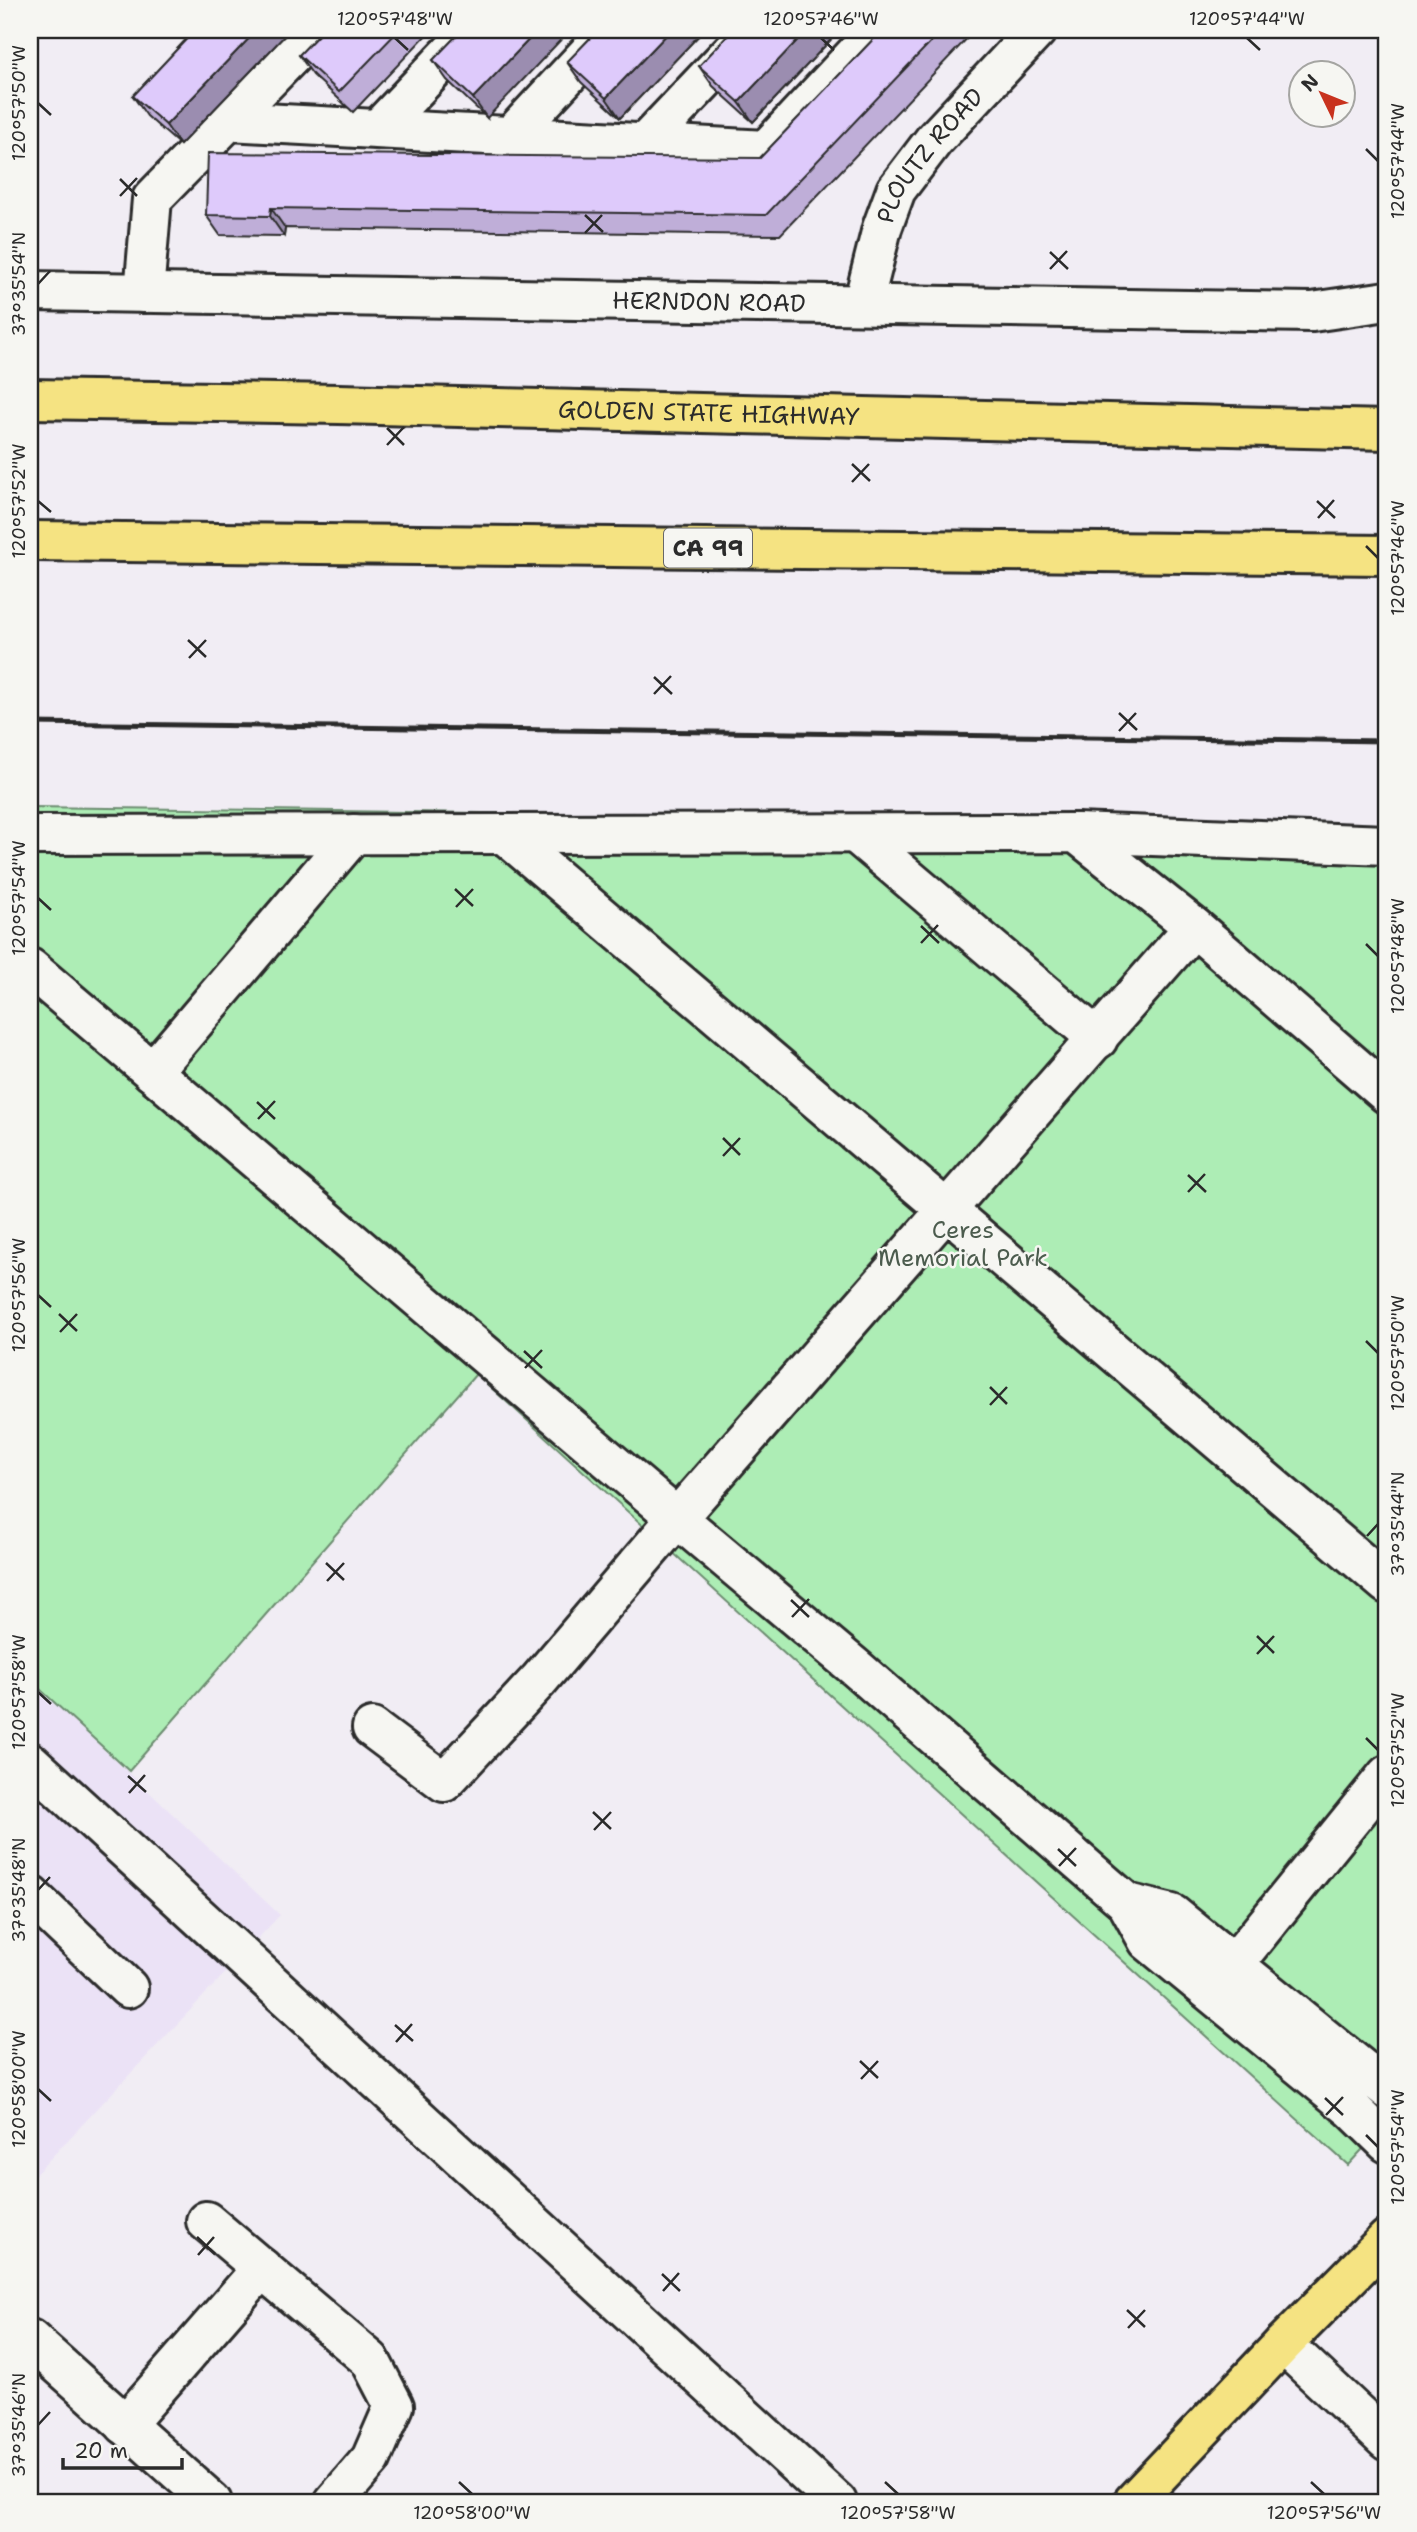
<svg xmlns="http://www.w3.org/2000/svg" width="1417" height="2532" font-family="'Shantell Sans',sans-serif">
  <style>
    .built { fill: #ebe2f6 }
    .green { fill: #adedb5; stroke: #6c8c70; stroke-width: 2 }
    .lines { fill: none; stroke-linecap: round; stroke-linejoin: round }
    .minor-casing { stroke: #2b2b2b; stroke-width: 44 }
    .major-casing { stroke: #2b2b2b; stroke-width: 44 }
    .highway-casing { stroke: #2b2b2b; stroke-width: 44 }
    .minor { stroke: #f6f6f2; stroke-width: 38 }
    .major { stroke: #f5e382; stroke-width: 38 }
    .highway { stroke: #f5e382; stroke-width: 38 }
    .rail { stroke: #2b2b2b; stroke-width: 5 }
    .wall { fill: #bfaed8; stroke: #2b2b2b; stroke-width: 2 }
    .shaded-wall { fill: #9b8db0; stroke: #2b2b2b; stroke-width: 2 }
    .building { fill: #decafb; stroke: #2b2b2b; stroke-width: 2 }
    .ticks { fill: none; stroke: #2b2b2b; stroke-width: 2.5 }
    .labels { text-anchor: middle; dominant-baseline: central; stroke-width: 5; stroke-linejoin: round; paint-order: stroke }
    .shield { fill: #f6f6f2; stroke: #686867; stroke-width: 2 }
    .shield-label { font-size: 23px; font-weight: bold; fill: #2b2b2b }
    .street-label { font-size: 24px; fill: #2b2b2b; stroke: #f6f6f2 }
    .park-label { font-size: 24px; fill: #4c5c4e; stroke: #f6f6f2 }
    .neatline { fill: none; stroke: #2b2b2b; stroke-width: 2.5 }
    .ticks-label { font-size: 18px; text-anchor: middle; fill: #2b2b2b }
  </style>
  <rect width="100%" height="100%" fill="#f1edf4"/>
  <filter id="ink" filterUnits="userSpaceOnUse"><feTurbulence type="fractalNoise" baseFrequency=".0143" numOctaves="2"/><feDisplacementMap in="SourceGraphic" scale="14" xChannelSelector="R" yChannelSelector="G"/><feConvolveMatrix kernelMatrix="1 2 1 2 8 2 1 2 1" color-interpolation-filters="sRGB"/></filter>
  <g filter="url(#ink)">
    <!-- built -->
    <path class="built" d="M30,1680L280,1915L30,2180Z"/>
    <!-- green -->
    <path class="green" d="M30,807L1387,825V2123L1348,2165L476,1374L129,1771L30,1680Z"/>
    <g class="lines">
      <defs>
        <g id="minor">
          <path d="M229,121L766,150L878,30"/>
          <path d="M378,129L472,30"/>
          <path d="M512,135L610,30"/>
          <path d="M645,143L752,30"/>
          <path id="s1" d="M30,291L1312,312L1387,301"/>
          <path d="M144,293L152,199L317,30"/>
          <path id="s2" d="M863,304L882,228L896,190L934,140L1037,30"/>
          <path d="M1076,833L1387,845"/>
          <path d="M504,834L1387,1584"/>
          <path d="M856,834L1098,1039"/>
          <path d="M30,835L1076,833L1194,927"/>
          <path d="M30,968L677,1518L1194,927L1387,1094"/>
          <path d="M152,1072L354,834"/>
          <path d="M372,1728L444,1782L539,1680L677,1518L856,1668L1127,1903"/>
          <path d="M30,1762L837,2502"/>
          <path d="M30,1895L128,1988"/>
          <path d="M1234,1964L1387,1775"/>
          <path d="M1387,2089L1172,1914L1127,1903L1148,1941L1351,2108L1387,2143"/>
          <path d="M206,2221L370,2360L394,2406L371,2459L334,2502"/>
          <path d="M30,2339L212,2502"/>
          <path d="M1283,2344L1387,2441"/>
          <path d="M125,2425L262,2268"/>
        </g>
        <path id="major" d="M1133,2502L1283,2344L1387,2239"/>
        <g id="highway">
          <path id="s3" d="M30,399L339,404L1387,430"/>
          <path d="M30,541L1387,555"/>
        </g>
      </defs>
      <!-- minor casing -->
      <use href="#minor" class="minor-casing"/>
      <!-- major casing -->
      <use href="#major" class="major-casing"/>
      <!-- highway casing -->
      <use href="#highway" class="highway-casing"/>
      <!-- minor -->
      <use href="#minor" class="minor"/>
      <!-- major -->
      <use href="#major" class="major"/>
      <!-- highway -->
      <use href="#highway" class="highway"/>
      <!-- rail -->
      <path class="rail" d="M30,723L1387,741"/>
    </g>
    <!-- wall -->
    <g class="wall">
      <path d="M195,30H290L180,145L147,116L133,96Z"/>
      <path d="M323,30H431L353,112L313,75L299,55Z"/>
      <path d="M462,30L487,118L447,80L433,60Z"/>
      <path d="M598,30H704L620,118L581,82L567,62Z"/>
      <path d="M733,30H840L753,122L713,86L699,66Z"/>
      <path d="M882,30H975L780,235L285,228L284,236L220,235L206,215L760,158Z"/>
    </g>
    <!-- shaded-wall -->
    <g class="shaded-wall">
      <path d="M257,30H290L180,145L166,125Z"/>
      <path d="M538,30H570L487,118L473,98Z"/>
      <path d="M671,30H704L620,118L606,98Z"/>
      <path d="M807,30H840L753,122L739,102Z"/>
      <path d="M271,208L285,228L284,236L270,216Z"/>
    </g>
    <!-- building -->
    <g class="building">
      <path d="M195,30H257L166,125L133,96Z"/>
      <path d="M323,30H399L339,92L299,55Z"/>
      <path d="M462,30H538L473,98L433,60Z"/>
      <path d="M598,30H671L606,98L567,62Z"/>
      <path d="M733,30H807L739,102L699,66Z"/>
      <path d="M882,30H942L766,215L271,208L270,216L206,215L208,153L760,158Z"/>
    </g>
  </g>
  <!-- ticks -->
  <path class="ticks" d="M395,38L408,50M821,38L834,50M1247,38L1260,50M38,103L51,115M1366,149L1378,161M120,179L137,196M120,196L137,178M585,215L603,232M585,233L602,215M1050,252L1068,269M1050,269L1067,251M38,284L50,271M387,428L404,445M387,445L404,427M852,464L870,481M852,482L869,464M38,501L51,512M1317,501L1335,518M1318,518L1334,500M1366,546L1378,558M188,640L206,657M189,658L206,640M654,677L672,694M654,694L671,676M1119,713L1137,730M1119,731L1136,713M455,889L473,906M38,898L51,910M456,907L473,889M921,926L939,943M921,943L938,925M1366,944L1378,956M257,1102L275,1119M258,1119L275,1101M723,1138L740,1155M723,1156L740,1138M1188,1175L1206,1192M1188,1192L1205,1174M38,1295L51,1307M59,1314L77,1331M60,1332L77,1314M1366,1341L1378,1353M524,1351L542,1368M525,1368L542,1350M990,1387L1007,1404M990,1405L1007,1387M1367,1536L1378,1524M326,1563L344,1580M327,1581L344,1563M791,1600L809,1617M792,1617L809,1599M1257,1636L1274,1653M1257,1654L1274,1636M38,1692L51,1704M1366,1738L1378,1750M128,1776L146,1792M129,1793L145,1775M593,1812L611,1829M594,1830L611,1812M1058,1849L1076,1866M1059,1866L1076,1848M38,1890L50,1877M395,2025L413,2041M396,2042L412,2024M860,2061L878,2078M861,2079L878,2061M38,2089L51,2101M1325,2098L1343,2115M1326,2115L1343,2097M1366,2135L1378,2147M197,2237L215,2254M198,2255L214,2237M662,2274L680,2291M663,2291L679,2273M1127,2310L1145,2327M1128,2328L1145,2310M38,2425L50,2412M459,2482L472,2494M885,2482L898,2494M1311,2482L1324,2494"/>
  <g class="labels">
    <!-- shield labels -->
    <rect class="shield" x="664" y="528.5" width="88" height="39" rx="5"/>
    <g class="shield-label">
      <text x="708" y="548">CA 99</text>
    </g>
    <!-- street labels -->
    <g class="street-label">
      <text stroke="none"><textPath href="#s2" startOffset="166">PLOUTZ ROAD</textPath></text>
      <text stroke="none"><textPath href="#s1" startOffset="679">HERNDON ROAD</textPath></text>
      <text stroke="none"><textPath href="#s3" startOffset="679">GOLDEN STATE HIGHWAY</textPath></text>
    </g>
    <!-- park labels -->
    <g class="park-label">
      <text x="963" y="1230">Ceres<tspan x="963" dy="28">Memorial Park</tspan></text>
    </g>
  </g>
  <!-- margin -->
  <rect width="1417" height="2532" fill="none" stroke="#f6f6f2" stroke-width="77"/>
  <!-- north arrow -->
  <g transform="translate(1322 94) rotate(313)"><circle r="33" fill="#f6f6f2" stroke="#a5a5a2" stroke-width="2"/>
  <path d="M0-5L12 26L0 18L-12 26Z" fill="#c8321e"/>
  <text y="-10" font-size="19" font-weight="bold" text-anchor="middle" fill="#2b2b2b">N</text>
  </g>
  <!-- scale -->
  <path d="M63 2458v10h119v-10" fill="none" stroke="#2b2b2b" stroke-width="3.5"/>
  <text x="74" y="2458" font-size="21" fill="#2b2b2b" stroke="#f6f6f2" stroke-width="5" paint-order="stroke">20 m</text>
  <rect x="38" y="38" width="1340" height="2456" class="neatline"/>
  <g class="ticks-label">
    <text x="395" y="25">120°57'48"W</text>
    <text x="821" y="25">120°57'46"W</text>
    <text x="1247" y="25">120°57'44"W</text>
    <text transform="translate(19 103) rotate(-90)" y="6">120°57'50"W</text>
    <text transform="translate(1398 161) rotate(-90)" y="6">120°57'44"W</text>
    <text transform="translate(19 284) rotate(-90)" y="6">37°35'54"N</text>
    <text transform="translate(19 501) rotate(-90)" y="6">120°57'52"W</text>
    <text transform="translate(1398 558) rotate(-90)" y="6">120°57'46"W</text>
    <text transform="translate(19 898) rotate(-90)" y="6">120°57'54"W</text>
    <text transform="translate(1398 956) rotate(-90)" y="6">120°57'48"W</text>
    <text transform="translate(19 1295) rotate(-90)" y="6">120°57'56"W</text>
    <text transform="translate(1398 1353) rotate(-90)" y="6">120°57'50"W</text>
    <text transform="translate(1398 1524) rotate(-90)" y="6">37°35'44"N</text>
    <text transform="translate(19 1692) rotate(-90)" y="6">120°57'58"W</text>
    <text transform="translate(1398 1750) rotate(-90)" y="6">120°57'52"W</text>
    <text transform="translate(19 1890) rotate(-90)" y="6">37°35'48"N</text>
    <text transform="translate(19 2089) rotate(-90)" y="6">120°58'00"W</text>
    <text transform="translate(1398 2147) rotate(-90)" y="6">120°57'54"W</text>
    <text transform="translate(19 2425) rotate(-90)" y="6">37°35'46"N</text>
    <text x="472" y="2519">120°58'00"W</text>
    <text x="898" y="2519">120°57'58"W</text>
    <text x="1324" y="2519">120°57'56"W</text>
  </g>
</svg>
